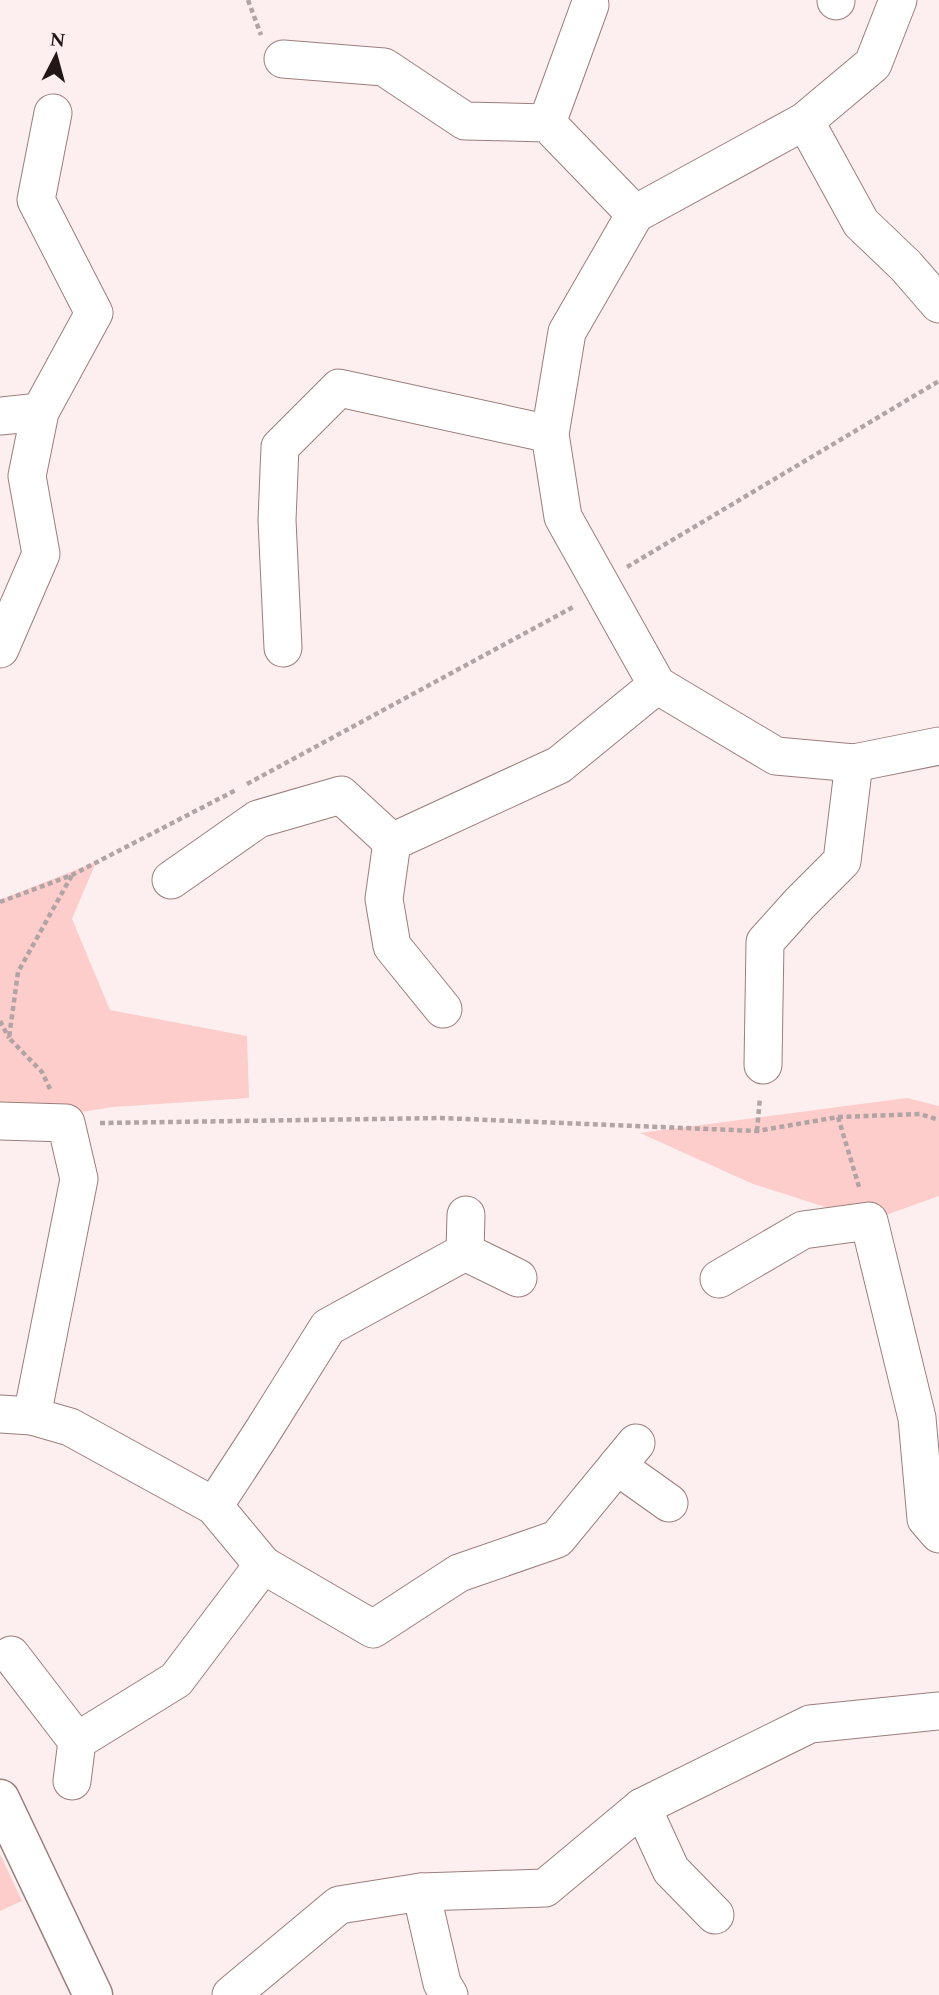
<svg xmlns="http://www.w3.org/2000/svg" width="939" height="1995" font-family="Spectral,serif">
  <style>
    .green { fill: #fccdcb }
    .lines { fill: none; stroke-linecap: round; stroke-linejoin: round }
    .minor-casing { stroke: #9b7e7c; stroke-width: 39 }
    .tertiary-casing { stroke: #9b7e7c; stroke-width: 41 }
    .path { stroke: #b2a4a4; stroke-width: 4.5; stroke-dasharray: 5 3.5; stroke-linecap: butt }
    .minor { stroke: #fff; stroke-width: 37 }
    .tertiary { stroke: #fff; stroke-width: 38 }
  </style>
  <rect width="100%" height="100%" fill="#fdefef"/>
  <!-- green -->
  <g class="green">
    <path d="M96,862L72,919L110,1010L247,1036L249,1098L113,1107L0,1125V900Z"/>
    <path d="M907,1098L939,1106V1196L869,1221L753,1184L640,1133Z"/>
    <path d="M0,1854L22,1901L0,1911Z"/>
  </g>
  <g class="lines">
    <defs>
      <g id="minor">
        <path d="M898,0L873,64L805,121L635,214L567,332L550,434L563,517L657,685L776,756L854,763L939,746"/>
        <path d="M836,1V0"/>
        <path d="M283,59L384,67L465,121L547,123L635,214"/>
        <path d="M805,121L861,223L906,266L939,304"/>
        <path d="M547,123L590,5"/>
        <path d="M0,416L40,412"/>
        <path d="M283,648L277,520L280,447L339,388L550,434"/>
        <path d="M0,649L41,554L27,476L40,412L94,313L36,200L53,113"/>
        <path d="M171,880L258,819L341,795L392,842"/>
        <path d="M443,1009L392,946L384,899L392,842L559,765L657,685"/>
        <path d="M763,1065L765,942L800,903L842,861L854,763"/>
        <path d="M0,1121L66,1123L79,1179L32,1416"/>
        <path d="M465,1252L518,1278"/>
        <path d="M719,1279L803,1230L869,1221L917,1418L926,1519L939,1534"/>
        <path d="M0,1414L32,1416L70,1427L214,1506L263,1565L373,1629L459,1573L557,1539L636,1443"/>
        <path d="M617,1466L669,1503"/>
        <path d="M214,1506L261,1434L328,1327L465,1252L466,1215"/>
        <path d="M11,1655L77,1741L176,1680L263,1565"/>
        <path d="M72,1781L77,1741"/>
        <path d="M642,1807L671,1870L715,1915"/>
        <path d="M421,1892L442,1983L449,1995"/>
        <path d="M231,1995L339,1905L421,1892L545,1888L642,1807L810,1724L939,1711"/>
      </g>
      <path id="tertiary" d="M0,1799L93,1995"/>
    </defs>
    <!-- minor casing -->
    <use href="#minor" class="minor-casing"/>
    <!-- tertiary casing -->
    <use href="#tertiary" class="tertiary-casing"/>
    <!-- path -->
    <g class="path">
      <path d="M248,0L261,35"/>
      <path d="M627,567L939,381"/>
      <path d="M247,784L575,606"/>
      <path d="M0,902L72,875L236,790"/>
      <path d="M0,1021L9,1038"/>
      <path d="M50,1089L42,1072L9,1038L18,972L72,875"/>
      <path d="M838,1117L860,1190"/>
      <path d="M100,1123L441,1118L757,1131L838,1117L920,1114L939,1120"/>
      <path d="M757,1131L760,1097"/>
    </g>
    <!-- minor -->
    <use href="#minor" class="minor"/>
    <!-- tertiary -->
    <use href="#tertiary" class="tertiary"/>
  </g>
  <!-- north arrow -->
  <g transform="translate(56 56) rotate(6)" stroke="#fdefef" stroke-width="5" paint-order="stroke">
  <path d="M0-5L12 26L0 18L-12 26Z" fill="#221616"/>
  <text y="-10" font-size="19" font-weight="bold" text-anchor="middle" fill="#221616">N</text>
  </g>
</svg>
